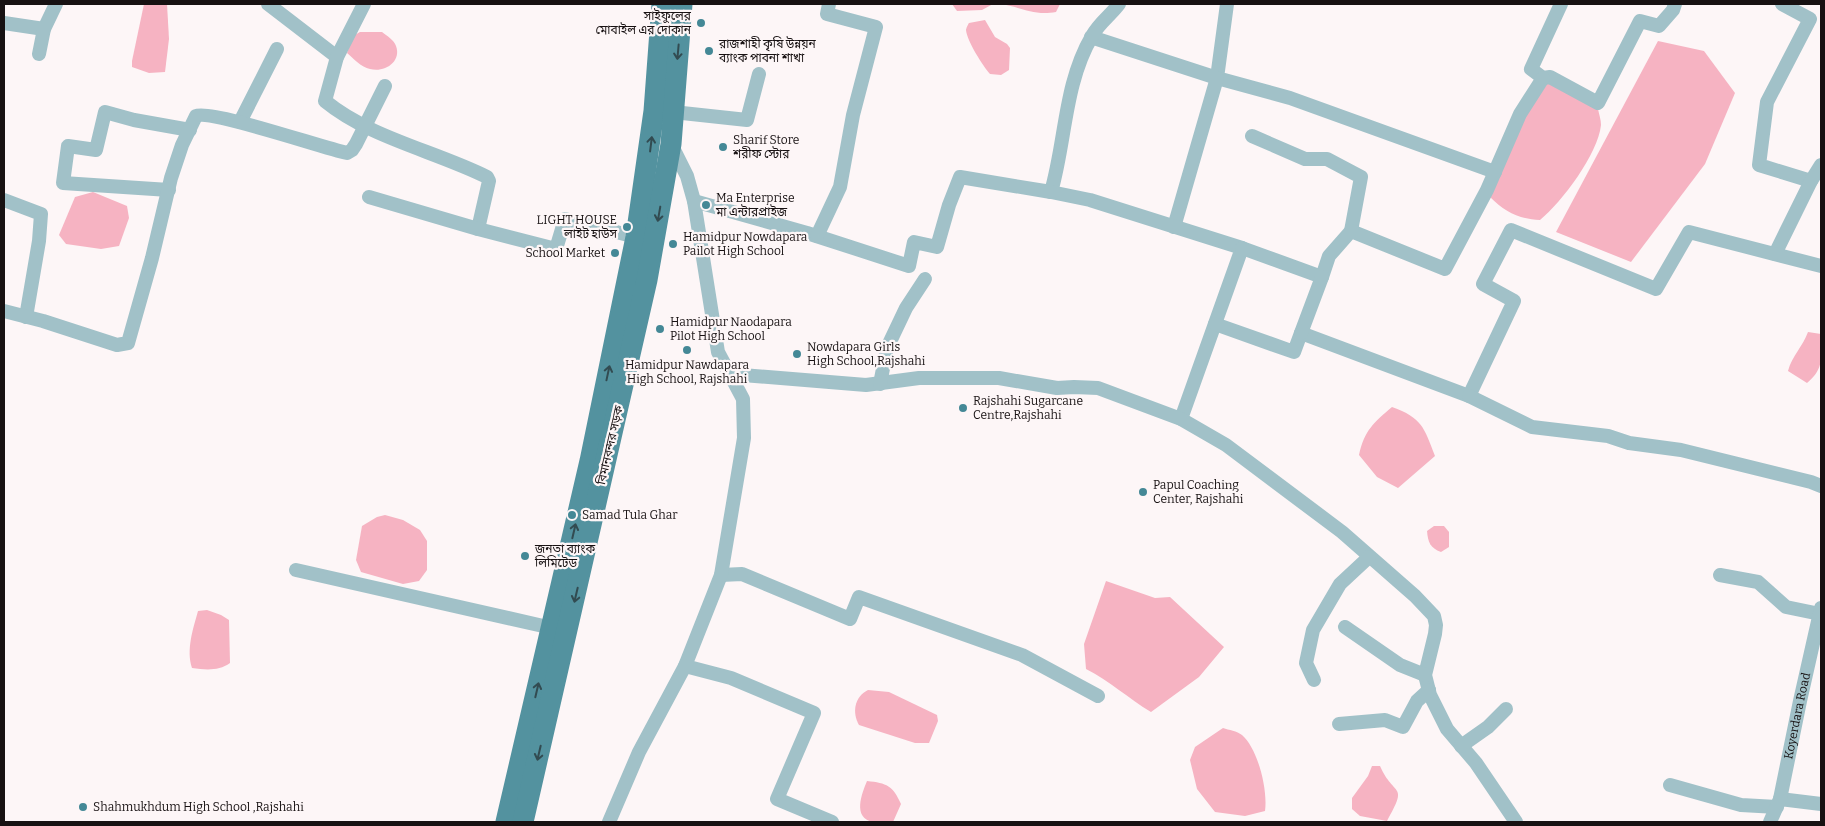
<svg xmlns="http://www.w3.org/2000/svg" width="1825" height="826" font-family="Bitter,'Noto Sans Bengali',serif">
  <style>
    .water { fill: #f6b3c2 }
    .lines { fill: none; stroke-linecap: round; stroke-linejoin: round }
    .street { stroke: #a1c1c8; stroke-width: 14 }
    .primary { stroke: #53929f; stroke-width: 21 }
    .oneway { stroke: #324b51 }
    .poi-dot { fill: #448896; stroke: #fdf6f7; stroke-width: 2 }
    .labels { text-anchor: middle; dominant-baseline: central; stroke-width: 4.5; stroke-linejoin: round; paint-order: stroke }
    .poi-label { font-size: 12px; fill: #171112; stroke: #fdf6f7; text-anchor: start }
    .street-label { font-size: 12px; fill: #171112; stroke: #fdf6f7 }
  </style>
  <rect width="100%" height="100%" fill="#fdf6f7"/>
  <!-- water -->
  <g class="water">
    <path d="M144,4H167L169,39L165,72L149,73L132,67V61Z"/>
    <path d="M952,4H993L982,10L957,11Z"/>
    <path d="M1000,4H1060L1056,12C1033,16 1022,7 1000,4Z"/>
    <path d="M985,20L995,37L1007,44L1010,48L1009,70L1001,75L990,74C983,66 967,41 966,30C966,29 968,24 969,23Z"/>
    <path d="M360,32H382C387,36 394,40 396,46C402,62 384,73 370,69C361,67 354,59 347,53L353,36Z"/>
    <path d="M1658,41L1704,51L1735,93L1705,164L1631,262L1556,232Z"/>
    <path d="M1549,81L1598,109C1599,114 1601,120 1601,125C1598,154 1562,202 1540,220C1519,219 1505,212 1490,197L1522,120Z"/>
    <path d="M93,192L127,206L129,218L119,246L101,249L66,244L59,235L75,197Z"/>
    <path d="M1808,332L1821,334C1821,357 1825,368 1807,383L1788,371C1792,356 1803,346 1808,332Z"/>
    <path d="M1392,407C1422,418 1424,427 1435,456L1398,488L1377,477L1359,455C1364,431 1374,422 1392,407Z"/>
    <path d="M385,515L403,520L420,530L427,541V570L419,581L403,584L361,572L356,560L362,526L377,517Z"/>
    <path d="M1434,526H1444L1449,532V547L1441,552C1430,548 1428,542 1427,531Z"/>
    <path d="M1106,581L1155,598L1170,597L1224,647L1199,677L1151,712C1129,699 1110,681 1086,669L1084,644Z"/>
    <path d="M207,610L221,615L229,620L230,663C219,671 206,670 192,668C186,650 193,629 198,611Z"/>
    <path d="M868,690L889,692L937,715L938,721L929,743H915L859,725C852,713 854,697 868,690Z"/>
    <path d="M1223,728C1229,730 1237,731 1242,735C1258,749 1268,790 1265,811L1245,816L1215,812L1197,789L1190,760L1195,747Z"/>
    <path d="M1372,766H1380C1394,798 1409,782 1387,821L1360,816L1352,809V798L1368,776Z"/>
    <path d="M867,781C887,783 893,786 901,804L893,822C887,822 879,823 873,822C852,818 862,793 867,781Z"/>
  </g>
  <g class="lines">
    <!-- street -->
    <g class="street">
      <path d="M268,4L337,57"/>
      <path d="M364,4L337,57L325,101C370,138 435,151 487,177L489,181L478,229"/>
      <path d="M1227,4L1217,78L1290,98L1495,172"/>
      <path d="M1561,4L1531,69L1543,78L1550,77L1598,103L1640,21L1659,26L1673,10L1675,4"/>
      <path d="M1782,4L1810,19L1767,102L1759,165L1811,181"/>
      <path d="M4,23L44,29"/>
      <path d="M1091,37L1217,78L1174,227"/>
      <path d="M39,54L44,29L56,4"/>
      <path d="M673,112L747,120L759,74"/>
      <path d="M240,122L277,49"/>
      <path d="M1252,136L1305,159H1327L1361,177L1351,231"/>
      <path d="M169,190L63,183L68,146L96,150L105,112L134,120L190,130"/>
      <path d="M1051,192C1066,140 1064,84 1092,36C1099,23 1111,15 1119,4"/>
      <path d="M369,197L478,229L556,249L565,219L636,237"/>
      <path d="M4,200L41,214L39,241L26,317"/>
      <path d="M694,201L807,233L909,266L914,242L937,247L949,205L960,177L1051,192L1090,200L1242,248L1181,419"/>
      <path d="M817,236L840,187L853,115L876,27L827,14L829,4"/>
      <path d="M1242,248L1322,277L1329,256L1351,231L1445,269L1487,190L1520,114L1543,78"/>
      <path d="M1775,254L1811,181L1821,165"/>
      <path d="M4,311L43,321L117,345L128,343L152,258L171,178L182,145L196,116C210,109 323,148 347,153L352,150L356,144L385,86"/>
      <path d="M1215,324L1294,352L1301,333L1469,396L1514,301L1483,284L1511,230L1656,289L1689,232L1821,266"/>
      <path d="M1301,333L1322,277"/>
      <path d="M730,374L866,385L919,378H999L1057,388L1074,387L1098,388L1181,419L1226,445L1342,532L1415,596L1434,616L1436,625L1435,634L1425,675L1430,695L1447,729L1476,763L1516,822"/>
      <path d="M880,384L887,348L906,308L925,279"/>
      <path d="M1469,396L1532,427L1608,436L1629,443L1681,450L1811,482L1821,486"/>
      <path d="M296,570L552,628"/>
      <path d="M721,575L742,574L850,619L859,597L1022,655L1098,696"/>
      <path d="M1720,575L1758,582L1786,607L1820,614"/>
      <path d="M1345,627L1400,665L1425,675"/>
      <path d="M685,666L731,678L814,713L777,799L832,822"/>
      <path d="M1314,680L1306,663L1313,630L1340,584L1369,557"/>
      <path d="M1339,724L1385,720L1403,727L1417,701L1429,690"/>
      <path d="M1461,746L1488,727L1506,709"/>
      <path d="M1670,785L1741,805L1777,807"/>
      <path d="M1780,799L1821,804"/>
      <path d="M609,822L639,752L685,666L721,575L744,438L743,399L718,352L694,201L687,176L671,144"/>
      <path id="s1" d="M1770,822L1780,799L1800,701L1821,608"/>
    </g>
    <!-- primary -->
    <g class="primary">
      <path d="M506,822L590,461L636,237L654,111L662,4"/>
      <path d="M523,822L647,280L671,144L682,4"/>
    </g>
  </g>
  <!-- one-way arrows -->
  <defs><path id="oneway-shaft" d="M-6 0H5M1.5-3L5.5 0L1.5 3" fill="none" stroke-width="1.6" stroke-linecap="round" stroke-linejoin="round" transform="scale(1.25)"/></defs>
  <g class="oneway">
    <use href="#oneway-shaft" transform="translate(678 52) rotate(95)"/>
    <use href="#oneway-shaft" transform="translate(651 144) rotate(-83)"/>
    <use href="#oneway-shaft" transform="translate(659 214) rotate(100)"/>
    <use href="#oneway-shaft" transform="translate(608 373) rotate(-78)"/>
    <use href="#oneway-shaft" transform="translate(574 531) rotate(-77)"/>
    <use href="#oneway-shaft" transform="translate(576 595) rotate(103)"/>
    <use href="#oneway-shaft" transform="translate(537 690) rotate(-77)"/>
    <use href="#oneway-shaft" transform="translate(539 753) rotate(103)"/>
  </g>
  <!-- markers -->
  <g class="poi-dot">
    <circle cx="701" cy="23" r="5"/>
    <circle cx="709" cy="51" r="5"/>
    <circle cx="723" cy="147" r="5"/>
    <circle cx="706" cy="205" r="5"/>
    <circle cx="627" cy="227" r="5"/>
    <circle cx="673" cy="244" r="5"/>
    <circle cx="615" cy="253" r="5"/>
    <circle cx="660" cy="329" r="5"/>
    <circle cx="687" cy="350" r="5"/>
    <circle cx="797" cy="354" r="5"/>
    <circle cx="963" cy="408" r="5"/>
    <circle cx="1143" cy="492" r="5"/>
    <circle cx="572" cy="515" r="5"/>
    <circle cx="525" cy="556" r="5"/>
    <circle cx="83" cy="807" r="5"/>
  </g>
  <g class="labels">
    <!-- poi labels -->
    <g class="poi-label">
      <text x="691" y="16" text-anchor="end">সাইফুলের<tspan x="691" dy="14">মোবাইল এর দোকান</tspan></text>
      <text x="719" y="44">রাজশাহী কৃষি উন্নয়ন<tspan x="719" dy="14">ব্যাংক পাবনা শাখা</tspan></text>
      <text x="733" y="140">Sharif Store<tspan x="733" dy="14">শরীফ স্টোর</tspan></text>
      <text x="716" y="198">Ma Enterprise<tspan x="716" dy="14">মা এন্টারপ্রাইজ</tspan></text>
      <text x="617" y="220" text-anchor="end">LIGHT HOUSE<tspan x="617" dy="14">লাইট হাউস</tspan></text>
      <text x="683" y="237">Hamidpur Nowdapara<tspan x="683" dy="14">Pailot High School</tspan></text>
      <text x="605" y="253" text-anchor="end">School Market</text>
      <text x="670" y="322">Hamidpur Naodapara<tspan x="670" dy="14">Pilot High School</tspan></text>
      <text x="807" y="347">Nowdapara Girls<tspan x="807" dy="14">High School,Rajshahi</tspan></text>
      <text x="687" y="365" text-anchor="middle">Hamidpur Nawdapara<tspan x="687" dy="14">High School, Rajshahi</tspan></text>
      <text x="973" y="401">Rajshahi Sugarcane<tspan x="973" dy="14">Centre,Rajshahi</tspan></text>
      <text x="1153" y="485">Papul Coaching<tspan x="1153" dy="14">Center, Rajshahi</tspan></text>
      <text x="582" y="515">Samad Tula Ghar</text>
      <text x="535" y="549">জনতা ব্যাংক<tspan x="535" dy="14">লিমিটেড</tspan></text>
      <text x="93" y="807">Shahmukhdum High School ,Rajshahi</text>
    </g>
    <!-- street labels -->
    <g class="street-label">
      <text transform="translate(610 445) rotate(-77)">বিমানবন্দর সড়ক</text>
      <text stroke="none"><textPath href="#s1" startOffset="110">Koyerdara Road</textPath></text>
    </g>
  </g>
  <!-- border -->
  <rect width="1825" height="826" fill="none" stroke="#171112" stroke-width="10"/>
</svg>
